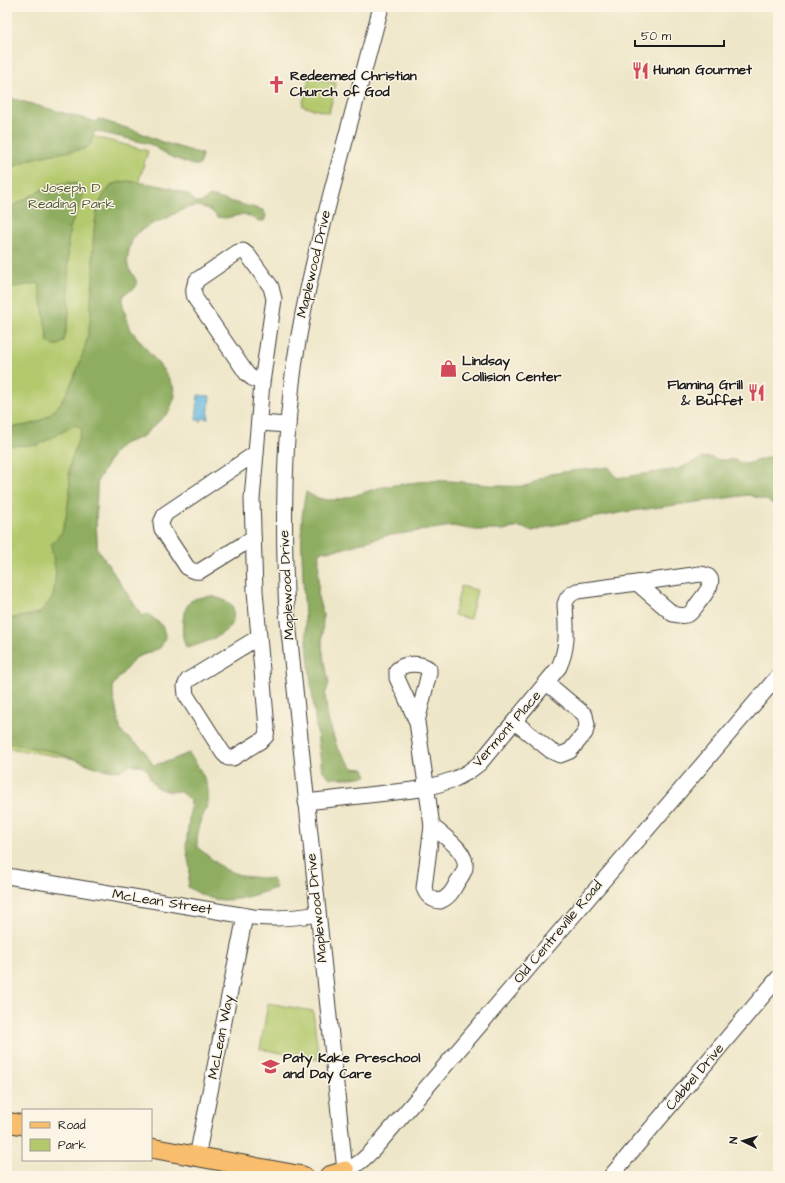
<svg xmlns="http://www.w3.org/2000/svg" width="785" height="1183" font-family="'Architects Daughter',sans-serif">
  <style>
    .green { fill: #b4c96d; stroke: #687244 }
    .forest { fill: #8fad60; stroke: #56643e }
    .water { fill: #62b8df; stroke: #3f6a7e }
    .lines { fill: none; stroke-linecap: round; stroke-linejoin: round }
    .minor-casing { stroke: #3c3a36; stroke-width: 17 }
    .major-casing { stroke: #3c3a36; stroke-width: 21 }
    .minor { stroke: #fff; stroke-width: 15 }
    .major { stroke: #f9be6d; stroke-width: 19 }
    .labels { text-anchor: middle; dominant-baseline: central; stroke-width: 3; stroke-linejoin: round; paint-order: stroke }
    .poi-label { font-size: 14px; font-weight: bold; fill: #1c1c1c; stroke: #fcf5e5; text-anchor: start }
    .park-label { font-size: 14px; fill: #515938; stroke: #fcf5e5 }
    .street-label { font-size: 14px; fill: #1c1c1c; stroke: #fcf5e5 }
  </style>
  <rect width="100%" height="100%" fill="#fcf5e5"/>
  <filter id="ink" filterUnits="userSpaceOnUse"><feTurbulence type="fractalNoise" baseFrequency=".025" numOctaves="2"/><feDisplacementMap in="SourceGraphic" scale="8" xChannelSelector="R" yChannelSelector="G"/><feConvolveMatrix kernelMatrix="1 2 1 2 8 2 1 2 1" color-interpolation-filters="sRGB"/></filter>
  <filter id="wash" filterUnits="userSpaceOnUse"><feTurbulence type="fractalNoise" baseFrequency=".012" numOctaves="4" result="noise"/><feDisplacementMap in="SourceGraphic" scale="16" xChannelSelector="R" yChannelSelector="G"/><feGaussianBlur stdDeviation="0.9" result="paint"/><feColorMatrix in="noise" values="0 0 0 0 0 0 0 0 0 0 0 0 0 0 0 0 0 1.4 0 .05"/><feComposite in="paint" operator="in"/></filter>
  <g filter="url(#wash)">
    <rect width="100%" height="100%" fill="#eee6c8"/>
    <!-- green -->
    <g class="green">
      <path d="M310,77L336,83L329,113L302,106Z"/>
      <path d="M7,113L148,151L140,177L124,254L100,415L96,515L99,601L118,766L7,748Z"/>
      <path d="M461,586L477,590L470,619L454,615Z"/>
      <path d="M268,1003L313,1011L319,1060L260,1049Z"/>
    </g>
    <!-- forest -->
    <g class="forest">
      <path d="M7,97L96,122L98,119L139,132L162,142L202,154L200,165H192L169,156L150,144L95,131L90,145L84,149C56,154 31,155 7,171Z"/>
      <path d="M127,181C147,183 170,186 188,195C191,196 193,199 194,202L201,203L210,196L263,210L266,216L264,221H259L244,214L226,218L217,217C210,206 196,204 184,209C178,211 173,215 167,218C155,223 144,226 135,236C131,240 129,250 128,256C125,272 135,272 137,284L135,288L124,294L122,301L125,313L131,330L165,372L173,386L175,396L169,412L142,437L123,444L113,454L97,482L96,515L97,548L142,616L148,614L162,625L166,638L160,648L135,658L113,685V695L121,732L144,750L153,765L169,761L189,753C199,768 211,784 208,802C208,807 203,812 202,816C198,827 197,837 197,847L224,869L242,876L272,879L276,888C257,894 234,903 214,899C205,897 196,892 188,887L190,869L186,847L191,800L180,792L167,791L157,788L150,778L148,770L139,765H130L119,771L101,769L55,752L7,743V618H14L40,613L53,597L56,573L51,545L62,532L66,517L70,491L69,471L71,460L82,429L75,425L38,445L7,446V427C38,427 56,416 69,388C79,367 87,345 90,322C91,315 90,308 91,301C91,293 93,285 93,277C93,253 91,218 103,196C105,192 110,188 112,184Z"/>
      <path d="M68,182L77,184L85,191L70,228L68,244L69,315L64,341L59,345H53L48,342L39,283L7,288V209L47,187Z"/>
      <path d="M778,456V506L766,500L748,495L625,512L554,525L532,531L520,527L503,530H476L452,526L385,536L341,549L319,552L318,597L323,615L322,647L329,683L325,695L328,719L337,747L353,768L364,769L367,776L351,778H330L322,770C313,706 305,641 303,577C302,548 299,520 306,492C334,511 360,490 388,486C408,483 428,480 448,481C473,482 498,488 524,486C533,485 541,476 551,474C570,470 590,470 609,467L617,478L678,469L702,458L709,457L719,460H733L747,464L769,457Z"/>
      <path d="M212,596L226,601L233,606C233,610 234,616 233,620C229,635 201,644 187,648C180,640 181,609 191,601C196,597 206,597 212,596Z"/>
    </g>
    <!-- water -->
    <path class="water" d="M198,395L210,396L208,419L201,418V421L196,420Z"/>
  </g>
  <g filter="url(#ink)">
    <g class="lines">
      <defs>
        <g id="minor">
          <path d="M381,7C365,67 349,127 333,186C316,251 300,316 292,383C283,459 283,536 287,612L345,1171C357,1166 365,1158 374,1149L778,676"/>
          <path d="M259,423L288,425"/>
          <path d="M253,538L200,571C194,572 191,571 187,567L162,529L161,523L165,514L256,453"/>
          <path d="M700,574C721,576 706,593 699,602C696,606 693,611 689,614C683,617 678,615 673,614L637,583Z"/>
          <path d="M259,637L188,680L185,686L186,695L223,753L228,758H233L262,740L266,736L267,728L255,591L252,499L262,383L274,299L271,287L248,255L243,251L238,252L197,280C193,287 193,291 195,298L247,374L252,378L262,383"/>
          <path d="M417,722L429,673V669C421,662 404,663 397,670V678L417,722L432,826"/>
          <path d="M515,722L551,751L560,755L570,751L585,733L587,725L585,715L547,683"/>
          <path d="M306,802L413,790L427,788L455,779L468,772L480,763L559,667C569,645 566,627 565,604C567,597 570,594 577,591L637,583"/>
          <path d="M432,826C443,836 468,851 465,868C464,872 461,877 458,881C453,890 450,897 440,901C431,900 427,896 424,888Z"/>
          <path d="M7,876L253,917C275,919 296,918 318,914"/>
          <path d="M197,1157L245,916"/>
          <path d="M611,1176L778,978"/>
        </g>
        <g id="major">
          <path d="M7,1122L23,1125"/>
          <path d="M151,1148L303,1176"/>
          <path d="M329,1176L345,1171V1176"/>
        </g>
      </defs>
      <!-- minor casing -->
      <use href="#minor" class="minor-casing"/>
      <!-- major casing -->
      <use href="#major" class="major-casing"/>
      <!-- minor -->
      <use href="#minor" class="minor"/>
      <!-- major -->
      <use href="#major" class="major"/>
    </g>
  </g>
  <!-- icons -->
  <defs>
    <symbol id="restaurant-bare" viewBox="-9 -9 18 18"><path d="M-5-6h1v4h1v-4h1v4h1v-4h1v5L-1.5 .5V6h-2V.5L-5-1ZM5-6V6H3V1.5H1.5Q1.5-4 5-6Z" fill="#d1495b" stroke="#fcf5e5" stroke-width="2.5" paint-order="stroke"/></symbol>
    <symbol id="church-bare" viewBox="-9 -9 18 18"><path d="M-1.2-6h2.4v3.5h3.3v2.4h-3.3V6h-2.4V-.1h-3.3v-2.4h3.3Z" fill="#d1495b" stroke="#fcf5e5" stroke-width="2.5" paint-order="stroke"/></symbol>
    <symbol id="shop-bare" viewBox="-9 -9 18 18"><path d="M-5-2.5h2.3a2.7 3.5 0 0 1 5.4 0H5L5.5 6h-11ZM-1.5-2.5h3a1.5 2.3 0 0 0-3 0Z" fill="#d1495b" stroke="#fcf5e5" stroke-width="2.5" paint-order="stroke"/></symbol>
    <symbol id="school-bare" viewBox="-9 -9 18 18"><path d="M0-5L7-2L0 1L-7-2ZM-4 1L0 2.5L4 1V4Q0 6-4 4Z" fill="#d1495b" stroke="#fcf5e5" stroke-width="2.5" paint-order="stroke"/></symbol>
  </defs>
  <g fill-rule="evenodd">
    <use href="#restaurant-bare" x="628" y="58" width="25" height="25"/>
    <use href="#church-bare" x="264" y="72" width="25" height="25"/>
    <use href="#shop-bare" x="436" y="356" width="25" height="25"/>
    <use href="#restaurant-bare" x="744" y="380" width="25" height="25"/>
    <use href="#school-bare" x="258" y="1054" width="25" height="25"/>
  </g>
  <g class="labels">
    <!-- poi labels -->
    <g class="poi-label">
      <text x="653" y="70">Hunan Gourmet</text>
      <text x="290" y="76">Redeemed Christian<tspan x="290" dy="16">Church of God</tspan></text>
      <text x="462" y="361">Lindsay<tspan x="462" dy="16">Collision Center</tspan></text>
      <text x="743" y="385" text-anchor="end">Flaming Grill<tspan x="743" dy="16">&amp; Buffet</tspan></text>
      <text x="283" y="1058">Paty Kake Preschool<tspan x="283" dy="16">and Day Care</tspan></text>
    </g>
    <!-- park labels -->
    <g class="park-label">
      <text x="71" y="188">Joseph D<tspan x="71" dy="16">Reading Park</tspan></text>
    </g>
    <!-- street labels -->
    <g class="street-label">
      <text transform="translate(314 264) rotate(-77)">Maplewood Drive</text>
      <text transform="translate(287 585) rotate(-93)">Maplewood Drive</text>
      <text transform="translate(507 729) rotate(-49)">Vermont Place</text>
      <text transform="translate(162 902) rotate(9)">McLean Street</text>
      <text transform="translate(317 908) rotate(-96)">Maplewood Drive</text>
      <text transform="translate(558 932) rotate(-50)">Old Centreville Road</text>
      <text transform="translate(221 1037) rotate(-79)">McLean Way</text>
      <text transform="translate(695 1077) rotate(-50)">Cabbel Drive</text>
    </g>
  </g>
  <!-- margin -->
  <rect width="785" height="1183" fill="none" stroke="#fcf5e5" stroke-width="24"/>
  <!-- legend -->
  <rect x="22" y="1109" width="130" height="52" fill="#fcf5e5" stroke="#a29e95"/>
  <rect x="30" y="1122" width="20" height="6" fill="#f9be6d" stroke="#a29e95"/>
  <text x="58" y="1129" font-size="12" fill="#1c1c1c">Road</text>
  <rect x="30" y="1139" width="20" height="12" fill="#b4c96d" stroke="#a29e95"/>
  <text x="58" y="1149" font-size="12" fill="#1c1c1c">Park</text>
  <!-- north arrow -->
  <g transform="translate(743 1141) rotate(275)" stroke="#fcf5e5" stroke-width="3" paint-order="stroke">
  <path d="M0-3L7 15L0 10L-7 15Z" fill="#1c1c1c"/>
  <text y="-6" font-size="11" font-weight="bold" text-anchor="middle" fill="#1c1c1c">N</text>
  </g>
  <!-- scale -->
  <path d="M635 40v6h89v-6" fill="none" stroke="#1c1c1c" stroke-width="2"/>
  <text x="641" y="40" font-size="12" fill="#1c1c1c" stroke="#fcf5e5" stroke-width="3" paint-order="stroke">50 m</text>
</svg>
